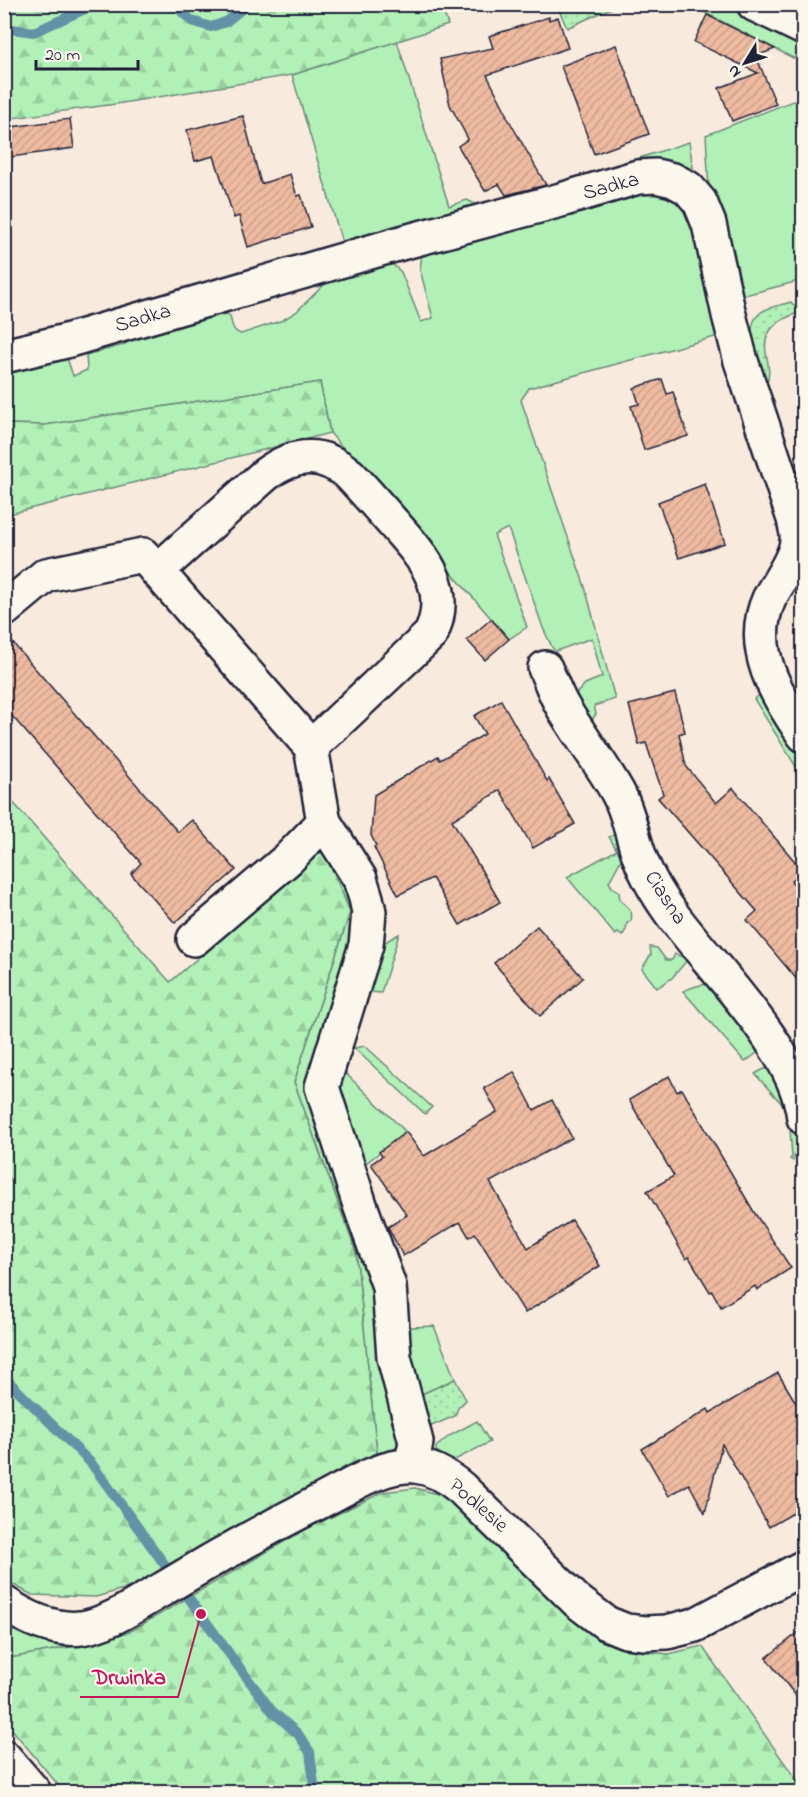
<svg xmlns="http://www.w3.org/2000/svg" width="808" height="1797" font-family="'Indie Flower',sans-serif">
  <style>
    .grass { fill: #b1f0b7; stroke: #6a8979; stroke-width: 1.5 }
    .forest { fill: url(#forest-firs); stroke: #6a8979; stroke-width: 1.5 }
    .garden { fill: url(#garden-dots); stroke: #6a8979; stroke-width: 1.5 }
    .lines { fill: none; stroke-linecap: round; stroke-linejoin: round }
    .stream { stroke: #6392a6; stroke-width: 10 }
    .building { fill: url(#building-hatch); stroke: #22223b; stroke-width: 1.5 }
    .minor-casing { stroke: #22223b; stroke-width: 38 }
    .minor { stroke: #fbf7ec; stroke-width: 33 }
    .labels { text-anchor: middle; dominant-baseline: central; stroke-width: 4.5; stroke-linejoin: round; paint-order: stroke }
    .street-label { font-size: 21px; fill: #22223b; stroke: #fbf7ec }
    .leader { fill: none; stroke: #c2185b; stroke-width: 2 }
    .callout-dot { fill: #c2185b; stroke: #fbf7ec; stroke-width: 2 }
    .callout-label { font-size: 22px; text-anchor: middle; font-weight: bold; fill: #c2185b; stroke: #fbf7ec; stroke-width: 4.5; stroke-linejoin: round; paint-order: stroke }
  </style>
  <defs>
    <pattern id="forest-firs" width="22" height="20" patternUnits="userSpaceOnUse" patternTransform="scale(1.5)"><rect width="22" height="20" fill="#b1f0b7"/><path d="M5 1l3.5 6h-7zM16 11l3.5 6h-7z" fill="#98ce9e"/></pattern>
    <pattern id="garden-dots" width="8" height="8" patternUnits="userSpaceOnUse" patternTransform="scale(1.5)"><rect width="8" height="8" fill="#b1f0b7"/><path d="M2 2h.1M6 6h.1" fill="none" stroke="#98ce9e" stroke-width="1.8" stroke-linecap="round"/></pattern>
    <pattern id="building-hatch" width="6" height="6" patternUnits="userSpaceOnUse" patternTransform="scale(1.5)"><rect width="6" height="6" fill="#eebaa0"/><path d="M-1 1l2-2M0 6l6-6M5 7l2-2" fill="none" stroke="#cca08b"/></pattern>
  </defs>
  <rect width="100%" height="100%" fill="#f8ebdd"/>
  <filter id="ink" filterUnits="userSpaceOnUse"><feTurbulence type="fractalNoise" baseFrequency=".0167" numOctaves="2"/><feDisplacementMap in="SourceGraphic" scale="12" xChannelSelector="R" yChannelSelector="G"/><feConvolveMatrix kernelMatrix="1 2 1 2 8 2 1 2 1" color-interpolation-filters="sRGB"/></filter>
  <g filter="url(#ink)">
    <!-- grass -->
    <g class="grass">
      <path d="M690,5H742L803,38V60L793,58Z"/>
      <path d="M397,41L449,206L467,200L484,208L689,142L695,180L347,250L345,241L342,242L292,75Z"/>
      <path d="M803,97V280L737,297L709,190L706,135Z"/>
      <path d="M647,186L687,201L722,335L529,388L521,400L585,587L615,699L594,706L596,714L590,723L595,735L610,745L601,750L574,696L585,684L602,677L592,638L556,651L553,649L543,628L508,528L494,535L527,627L509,639L330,433L320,382L45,425L5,424V366L65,352L73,376L87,370L86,355L123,345L156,327L217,312L220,315L227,314L230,316C232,324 232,331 241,334L283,320L296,312L330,279L390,262L401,272L421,322L433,318L420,270L422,253Z"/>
      <path d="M761,694L803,754V778L754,699Z"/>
      <path d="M615,834L619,836L624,854L609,882L612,887L619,892L620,900C627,907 634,910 631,921L627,923L626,930L622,936L618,933L615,935L567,877L617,850L609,837Z"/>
      <path d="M324,849L347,882L356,923L312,1073L379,1307L399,1440L395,1449L377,1453L356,1252L294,1082L350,912Z"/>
      <path d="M399,934L381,993L359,991C369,959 368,950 399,934Z"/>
      <path d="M650,947L657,948L666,960H672L675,954L688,959L672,978L657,988L642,969L651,954Z"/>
      <path d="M707,984L715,986L761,1047L757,1053L745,1062L683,991L696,986Z"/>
      <path d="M365,1046L432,1107L425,1114L354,1048Z"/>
      <path d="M336,1064L406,1132L362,1166L333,1096Z"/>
      <path d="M764,1069H775C787,1095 806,1132 793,1161L790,1159L792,1157L789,1115L782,1104L755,1074Z"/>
      <path d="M434,1326L455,1379L413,1398L407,1332L412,1327Z"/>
      <path d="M477,1421L490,1442L453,1461L436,1451V1447L449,1436Z"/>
      <path d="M4,1617L34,1633L70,1647L5,1659Z"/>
    </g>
    <!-- forest -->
    <g class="forest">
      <path d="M441,4L448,25L292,75L116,104L5,119V5Z"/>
      <path d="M320,382L330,433L5,515V424L45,425Z"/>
      <path d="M4,792L170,982L324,849L350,912L294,1082L356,1252L377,1453L347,1466L274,1506L155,1580L96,1597L32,1595L5,1580Z"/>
      <path d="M415,1488L445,1496L596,1633L635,1651L669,1654L702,1646L803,1789V1792H64L5,1721L4,1659L70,1647L129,1632L306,1529L383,1492Z"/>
    </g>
    <!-- garden -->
    <g class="garden">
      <path d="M551,5V4L618,5L567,28L559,10H551Z"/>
      <path d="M791,302L800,312C781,319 762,328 766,352C768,365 771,373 766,386C760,366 741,328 760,313C767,307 782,305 791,302Z"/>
      <path d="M455,1379L466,1400L458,1408L455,1416L429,1427L413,1398Z"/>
    </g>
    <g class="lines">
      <!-- stream -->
      <g class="stream">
        <path d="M173,4L192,21L211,27L226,22L248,4"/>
        <path d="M4,28L34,32L83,10L104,4"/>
        <path d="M4,1377L91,1463L236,1663L272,1711L298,1734L310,1752L315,1792"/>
      </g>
    </g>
    <!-- building -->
    <g class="building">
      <path d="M707,15L775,49L756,56L776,104L732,121L719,88L758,73L694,42Z"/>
      <path d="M549,17V20L558,17L568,48L487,75L507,114L506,115L546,185L506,195L499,184L485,191L458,146L468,139L450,105L440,59L493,48L489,36Z"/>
      <path d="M616,45L649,134L594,154L561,66Z"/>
      <path d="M243,116L261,184L290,174L297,196L301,195L311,227L248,247L239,216L234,218L214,156L195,161L187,130Z"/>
      <path d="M70,119L74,148L4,158V128Z"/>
      <path d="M662,379L667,394L673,392L688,436L644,450L631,406L639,404L634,388Z"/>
      <path d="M705,484L725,543L679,558L658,502Z"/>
      <path d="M491,619L509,639L485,660L467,640Z"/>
      <path d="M4,633L178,832L192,820L236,870L175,923L131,874L141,863L4,707Z"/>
      <path d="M675,693L685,732L679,734L686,766L716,803L733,788L803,871L791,881L804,895V988L747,920L757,911L658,798L663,794L646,743L639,745L629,705Z"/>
      <path d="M501,700L547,781L549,779L575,824L533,848L500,790L452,820L500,902L460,925L432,878L398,895L374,847L376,846L371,835L374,795L438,756L440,760L485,734L474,716Z"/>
      <path d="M537,926L583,978L540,1016L494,963Z"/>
      <path d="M514,1072L534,1110L552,1100L572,1138L490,1182L528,1248L572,1220L600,1266L525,1313L475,1233L469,1237L460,1222L403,1256L388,1227L407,1215L371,1164L382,1156L379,1152L406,1132L424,1156L497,1112L484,1088Z"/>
      <path d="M669,1076L677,1092L682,1089L754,1212L791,1268L757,1290L755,1286L721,1307L712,1291L710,1292L689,1257L686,1259L647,1191L674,1176L629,1100Z"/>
      <path d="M778,1373L804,1416V1507L769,1527L722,1444L705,1513L689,1484L669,1496L642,1449L708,1409L710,1413Z"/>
      <path d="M804,1628V1706L766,1658Z"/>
    </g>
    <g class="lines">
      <defs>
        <g id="minor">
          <path d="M754,4L804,28"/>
          <path d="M4,356L66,341L401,243L561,200L638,177L656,176L673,180L688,188L700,202L709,224L729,315L741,361L794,519C795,526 798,534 797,541C796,559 777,583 769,599C747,648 777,696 804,735"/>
          <path d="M157,571L266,474C295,453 322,451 350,475C365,491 379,507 394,524C423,557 452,587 431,634L311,747"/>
          <path d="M4,610L46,575L143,555L311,747L324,822L360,879L366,898L369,912L366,945L322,1087L360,1205L389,1286L394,1357L416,1442L414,1452L416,1466"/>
          <path d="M545,668C551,681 556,696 564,709C581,738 602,764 618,793C628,811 631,831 637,849C644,872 658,895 671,913C712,969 796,1048 804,1118"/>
          <path d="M194,939L288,859L324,822"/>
          <path d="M4,1603C26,1618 53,1631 81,1628C110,1624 138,1603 163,1589C214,1558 266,1529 319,1502C347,1488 383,1463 416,1466C433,1468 449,1478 461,1488L577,1601L606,1623L626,1631L645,1633L667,1632L695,1625L804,1567"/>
          <path d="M4,1757L34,1792"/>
        </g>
      </defs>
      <!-- minor casing -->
      <use href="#minor" class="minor-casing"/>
      <!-- minor -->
      <use href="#minor" class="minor"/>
    </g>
  </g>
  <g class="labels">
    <!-- street labels -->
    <g class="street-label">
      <text transform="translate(611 187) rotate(-15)">Sadka</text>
      <text transform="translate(143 319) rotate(-16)">Sadka</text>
      <text transform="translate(665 898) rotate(57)">Ciasna</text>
      <text transform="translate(478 1506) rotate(41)">Podlesie</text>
    </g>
  </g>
  <!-- callouts -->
  <path class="leader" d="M201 1614L178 1697H80"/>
  <circle class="callout-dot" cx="201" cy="1614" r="6"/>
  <g class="callout-label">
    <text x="129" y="1684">Drwinka</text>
  </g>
  <!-- margin -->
  <rect width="808" height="1797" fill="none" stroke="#fbf7ec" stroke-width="24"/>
  <rect x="12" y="12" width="784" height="1773" fill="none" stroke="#22223b" stroke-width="2" filter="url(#ink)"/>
  <!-- north arrow -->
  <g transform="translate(745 63) rotate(232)" stroke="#fbf7ec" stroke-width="4.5" paint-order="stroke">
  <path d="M0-4.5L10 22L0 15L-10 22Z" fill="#22223b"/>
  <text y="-9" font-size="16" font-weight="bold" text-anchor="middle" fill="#22223b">N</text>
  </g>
  <!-- scale -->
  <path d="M36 60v9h102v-9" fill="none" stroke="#22223b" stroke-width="3"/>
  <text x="45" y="60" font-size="18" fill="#22223b" stroke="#fbf7ec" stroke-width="4.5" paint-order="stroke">20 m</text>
</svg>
